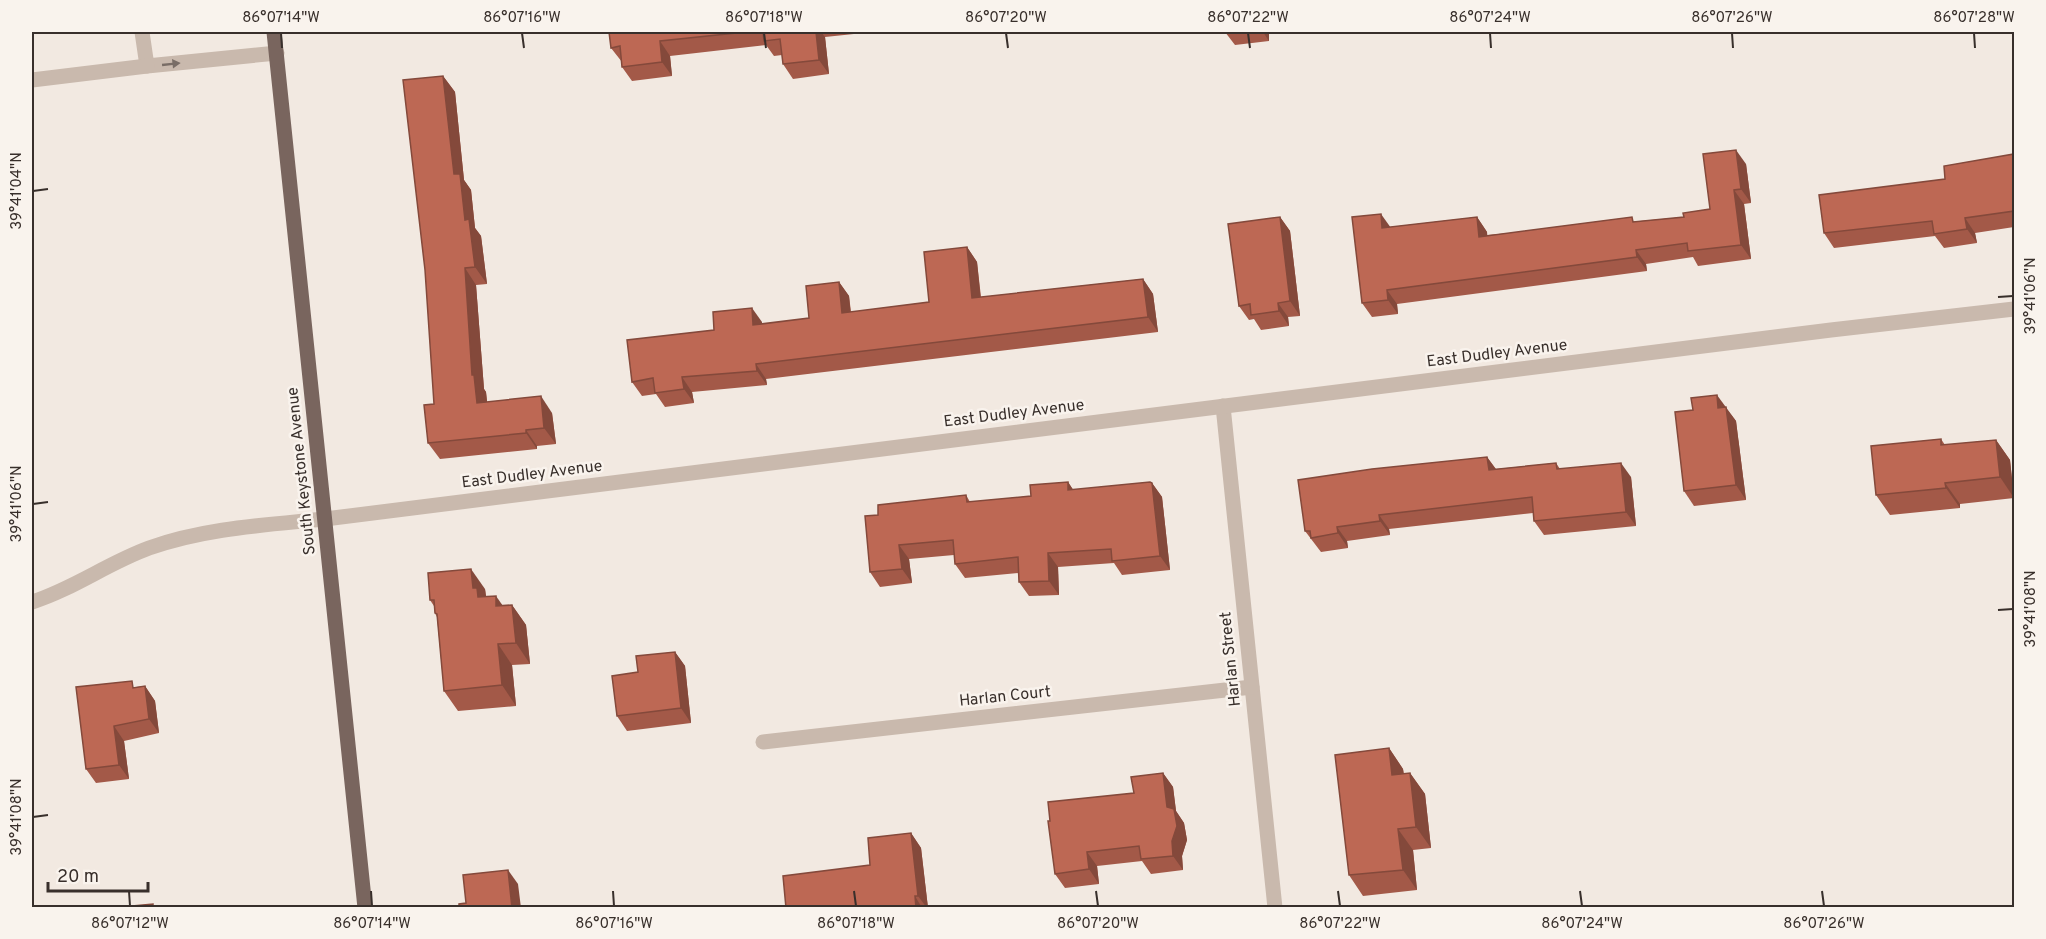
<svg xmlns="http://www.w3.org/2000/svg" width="2046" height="939" font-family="Overpass,sans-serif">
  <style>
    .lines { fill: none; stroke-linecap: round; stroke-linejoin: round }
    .minor { stroke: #c9b9ad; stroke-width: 15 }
    .major { stroke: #79655e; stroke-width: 15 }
    .wall { fill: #a35948 }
    .shaded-wall { fill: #84493b }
    .building { fill: #bd6854; stroke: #84493b; stroke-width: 1.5 }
    .oneway { fill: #796d66 }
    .ticks { fill: none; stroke: #382f2b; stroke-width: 2 }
    .labels { text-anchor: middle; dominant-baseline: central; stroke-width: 5; stroke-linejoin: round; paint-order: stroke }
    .street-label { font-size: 16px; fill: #382f2b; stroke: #f9f3ed }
    .neatline { fill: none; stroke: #382f2b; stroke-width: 2 }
    .ticks-label { font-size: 15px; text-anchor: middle; fill: #382f2b }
  </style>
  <rect width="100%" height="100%" fill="#f2e9e1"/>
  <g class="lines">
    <!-- minor -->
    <g class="minor">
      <path d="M142,32L147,66L277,53"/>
      <path d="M32,80L147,66"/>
      <path d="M1223,406L1275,908"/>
      <path d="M32,602C73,589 108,563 149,548C205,528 266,525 325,519L1831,330L2014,309"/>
      <path d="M763,742L1252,687"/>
    </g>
    <!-- major -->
    <path class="major" d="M274,32L365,908"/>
  </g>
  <!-- wall -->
  <g class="wall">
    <path d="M609,32H873L825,37L829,74L793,79L783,64L782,55L774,56L766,45L670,56L672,76L632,81L622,67V62L611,48Z"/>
    <path d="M1225,32H1269V41L1235,45Z"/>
    <path d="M443,76L455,92L464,180L471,190L475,228L481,236L487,284L476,285L484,389L486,392L487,402L552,413L556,444L537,446V449L440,459L428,443L434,404Z"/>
    <path d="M2014,154V227L1975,233L1977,243L1944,248L1935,236L1834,248L1824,233L1945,179Z"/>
    <path d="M1746,164L1751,203L1744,204L1751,259L1698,266L1693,257L1646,264L1647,271L1397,304L1398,314L1372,317L1362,303L1390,227L1477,217L1487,232V235L1684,217L1710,209Z"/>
    <path d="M1280,217L1290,231L1300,316L1288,317L1289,326L1261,330L1254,319L1249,320L1239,306Z"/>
    <path d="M967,247L977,262L981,297L1143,279L1153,294L1158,332L766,379L767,385L692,392L694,403L665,407L656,394L642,396L632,382L714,330L762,322V324L809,318L839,282L849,296L851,312L929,302Z"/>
    <path d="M1725,407L1736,421L1746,500L1694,506L1684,491Z"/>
    <path d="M1941,439L1945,445L1996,440L2010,460L2014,498L1960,504V508L1890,515L1876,495Z"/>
    <path d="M1487,457L1496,469L1556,463L1560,469L1631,477L1636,526L1544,535L1534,521L1533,513L1389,529L1390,535L1347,541L1348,548L1321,552L1305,531Z"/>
    <path d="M1068,482L1073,490L1152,483L1162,497L1170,570L1122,575L1114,563L1058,567L1059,595L1029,596L1019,582V573L965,578L955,564L954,555L909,559L912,583L880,587L870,572L878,515L966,495L970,502L1031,496Z"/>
    <path d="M485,589L486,597L502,605H512L526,625L530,664L512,665L516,706L458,711L444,691L437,617L435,613L434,606L430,600Z"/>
    <path d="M675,652L685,666L691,723L627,731L617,716L638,672Z"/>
    <path d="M145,686L155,701L159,733L124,741L129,779L96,783L86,769L136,687Z"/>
    <path d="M1389,748L1403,769L1404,774L1410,773L1425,794L1431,848L1413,850L1417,890L1363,896L1349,875Z"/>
    <path d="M1163,773L1173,787L1176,811L1184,823L1187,840L1182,856L1183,870L1151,874L1142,861L1097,866L1099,884L1065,888L1055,874L1134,793Z"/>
    <path d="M911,833L921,848L928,908H786L870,865Z"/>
  </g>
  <!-- shaded-wall -->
  <g class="shaded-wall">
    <path d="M816,32H821L825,37L829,74L819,60Z"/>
    <path d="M1263,32H1269V41Z"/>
    <path d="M660,41L670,56L672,76L662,62Z"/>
    <path d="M443,76L455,92L464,180L471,190L475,228L481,236L487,284L475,267L454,174Z"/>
    <path d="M1736,150L1746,164L1751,203L1741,189Z"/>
    <path d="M1734,190L1744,204L1751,259L1741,245Z"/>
    <path d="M1381,214L1391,228H1382Z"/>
    <path d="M1280,217L1290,231L1300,316L1290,301Z"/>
    <path d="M1477,217L1487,232L1489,251L1479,237Z"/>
    <path d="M1965,218L1975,233L1977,243L1967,229Z"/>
    <path d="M967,247L977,262L982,312L972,298Z"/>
    <path d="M1636,250L1646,264L1647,271L1637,257Z"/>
    <path d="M465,268L476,285L484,389L486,392L489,419L477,403L472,375Z"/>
    <path d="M1143,279L1153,294L1158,332L1148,317Z"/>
    <path d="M839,282L849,296L852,327L842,313Z"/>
    <path d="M1387,290L1397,304L1398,314L1388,300Z"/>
    <path d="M1278,303L1288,317L1289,326L1279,311Z"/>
    <path d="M752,308L762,322L763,340L753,325Z"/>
    <path d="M756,364L766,379L767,385L757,371Z"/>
    <path d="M682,377L692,392L694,403L684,389Z"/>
    <path d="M1717,395L1736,421L1746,500L1736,485L1718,408Z"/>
    <path d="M541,396L552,413L556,444L544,428Z"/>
    <path d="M526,430L537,446V449L526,433Z"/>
    <path d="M1996,440L2010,460L2014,498L2000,477Z"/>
    <path d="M1487,457L1497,471L1489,470Z"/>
    <path d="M1621,463L1631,477L1636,526L1626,512Z"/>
    <path d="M1068,482L1078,497L1068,490Z"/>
    <path d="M1152,483L1162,497L1170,570L1160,556Z"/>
    <path d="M1945,483L1960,504V508L1946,488Z"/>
    <path d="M1379,515L1389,529L1390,535L1380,521Z"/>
    <path d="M1337,527L1347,541L1348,548L1338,533Z"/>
    <path d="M899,545L909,559L912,583L902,569Z"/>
    <path d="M1048,553L1058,567L1059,595L1049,581Z"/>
    <path d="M471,569L485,589L487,603L478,597L473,588Z"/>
    <path d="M496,596L510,616L496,606Z"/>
    <path d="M512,605L526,625L530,664L516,643Z"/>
    <path d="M498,644L512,665L516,706L502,685Z"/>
    <path d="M675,652L685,666L691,723L681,708Z"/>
    <path d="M145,686L155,701L159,733L149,719Z"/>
    <path d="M114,726L124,741L129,779L119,765Z"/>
    <path d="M1389,748L1403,769L1406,796L1392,775Z"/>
    <path d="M1163,773L1173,787L1176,811L1184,823L1187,840L1182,856L1183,870L1173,856Z"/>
    <path d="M1410,773L1425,794L1431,848L1416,827Z"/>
    <path d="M1398,829L1413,850L1417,890L1403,870Z"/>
    <path d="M911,833L921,848L928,908H927L918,896Z"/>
    <path d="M1087,852L1097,866L1099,884L1089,869Z"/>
    <path d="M508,870L518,884L521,908H512Z"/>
    <path d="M915,896L922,908H916Z"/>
  </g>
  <!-- building -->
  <g class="building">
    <path d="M609,32H746L660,41L662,62L622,67L620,46L611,48Z"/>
    <path d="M763,32H816L819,60L783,64L780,39L764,41Z"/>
    <path d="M443,76L454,174H460L465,220L469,219L475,267L465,268L472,375H474L477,403L541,396L544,428L526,430V433L428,443L424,405L434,404L425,270L403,80Z"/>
    <path d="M1736,150L1741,189L1734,190L1741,245L1688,251L1687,243L1636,250L1637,257L1387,290L1388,300L1362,303L1352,217L1381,214L1382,228L1477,217L1479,237L1632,217L1633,222L1684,217L1683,213L1710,209L1703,154Z"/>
    <path d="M2014,154V211L1965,218L1967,229L1934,234L1932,221L1824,233L1819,195L1945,179L1944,166Z"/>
    <path d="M1280,217L1290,301L1278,303L1279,311L1251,315L1250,304L1239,306L1228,224Z"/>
    <path d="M967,247L972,298L1143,279L1148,317L756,364L757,371L682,377L684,389L655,393L653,378L632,382L627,340L714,330L713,312L752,308L753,325L809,318L806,286L839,282L842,313L929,302L924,252Z"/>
    <path d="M1717,395L1718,408L1726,407L1736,485L1684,491L1675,412L1693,410L1691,398Z"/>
    <path d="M1941,439V445L1996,440L2000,477L1945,483L1946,488L1876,495L1871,446Z"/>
    <path d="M1487,457L1489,470L1556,463L1557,469L1621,463L1626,512L1534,521L1532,497L1379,515L1380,521L1337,527L1338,533L1311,538L1310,531H1305L1298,480L1372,469Z"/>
    <path d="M1068,482V490L1150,482L1152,483L1160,556L1112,561L1111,549L1048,553L1049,581L1019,582L1018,557L955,564L953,540L899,545L902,569L870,572L865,516L878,515V505L966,495L967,502L1031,496L1030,485Z"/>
    <path d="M471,569L473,588H477L478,597L496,596V606L512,605L516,643L498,644L502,685L444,691L437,614L435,613L434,600H430L428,573Z"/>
    <path d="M675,652L681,708L617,716L612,676L638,672L636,656Z"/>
    <path d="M132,681L133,688L145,686L149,719L114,726L119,765L86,769L76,687Z"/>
    <path d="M1389,748L1392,775L1410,773L1416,827L1398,829L1403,870L1349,875L1335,755Z"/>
    <path d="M1163,773L1167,807L1174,809L1177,826L1172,841L1173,856L1141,859L1139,846L1087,852L1089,869L1055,874L1048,821H1050L1048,802L1134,793L1131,777Z"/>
    <path d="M911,833L918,896H915L916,908H786L783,876L870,865L868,838Z"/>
    <path d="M508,870L512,908H459V904L466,903L463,875Z"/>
    <path d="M153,904V908H110Z"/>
  </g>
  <!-- one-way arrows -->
  <defs><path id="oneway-solid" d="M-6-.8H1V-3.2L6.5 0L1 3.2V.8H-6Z" transform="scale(1.5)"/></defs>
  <use class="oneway" href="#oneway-solid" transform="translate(171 64) rotate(-6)"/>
  <!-- ticks -->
  <path class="ticks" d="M281,33L282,48M522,33L524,48M764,33L766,48M1006,33L1008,48M1248,33L1250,48M1490,33L1491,48M1732,33L1733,48M1974,33L1975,48M33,191L48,189M1998,297L2013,296M33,504L48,502M1998,610L2013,609M33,817L48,815M129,891L130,906M371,891L372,906M613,891L614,906M854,891L856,906M1096,891L1098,906M1338,891L1340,906M1580,891L1582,906M1822,891L1824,906"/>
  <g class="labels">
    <!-- street labels -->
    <g class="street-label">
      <text transform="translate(1497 354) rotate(-7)">East Dudley Avenue</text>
      <text transform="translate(1014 414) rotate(-7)">East Dudley Avenue</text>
      <text transform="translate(302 471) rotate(-96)">South Keystone Avenue</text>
      <text transform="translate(532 475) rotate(-7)">East Dudley Avenue</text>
      <text transform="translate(1231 659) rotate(-96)">Harlan Street</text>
      <text transform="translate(1005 697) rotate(-6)">Harlan Court</text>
    </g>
  </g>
  <!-- border -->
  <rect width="2046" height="939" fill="none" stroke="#f9f3ed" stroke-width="66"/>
  <!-- scale -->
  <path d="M48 882v9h100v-9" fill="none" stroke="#382f2b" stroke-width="3"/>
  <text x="57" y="882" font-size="18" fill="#382f2b" stroke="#f9f3ed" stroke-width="4.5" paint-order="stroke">20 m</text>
  <rect x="33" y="33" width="1980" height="873" class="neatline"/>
  <g class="ticks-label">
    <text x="281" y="22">86°07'14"W</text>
    <text x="522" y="22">86°07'16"W</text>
    <text x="764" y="22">86°07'18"W</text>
    <text x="1006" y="22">86°07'20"W</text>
    <text x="1248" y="22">86°07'22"W</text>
    <text x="1490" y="22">86°07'24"W</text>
    <text x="1732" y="22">86°07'26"W</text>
    <text x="1974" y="22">86°07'28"W</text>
    <text transform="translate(16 191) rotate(-90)" y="5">39°41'04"N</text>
    <text transform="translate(2030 296) rotate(-90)" y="5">39°41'06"N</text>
    <text transform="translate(16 504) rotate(-90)" y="5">39°41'06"N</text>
    <text transform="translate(2030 609) rotate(-90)" y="5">39°41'08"N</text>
    <text transform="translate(16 817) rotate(-90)" y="5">39°41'08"N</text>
    <text x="130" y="928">86°07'12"W</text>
    <text x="372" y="928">86°07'14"W</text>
    <text x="614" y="928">86°07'16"W</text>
    <text x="856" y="928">86°07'18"W</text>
    <text x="1098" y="928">86°07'20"W</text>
    <text x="1340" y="928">86°07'22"W</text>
    <text x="1582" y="928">86°07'24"W</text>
    <text x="1824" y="928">86°07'26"W</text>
  </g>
</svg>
